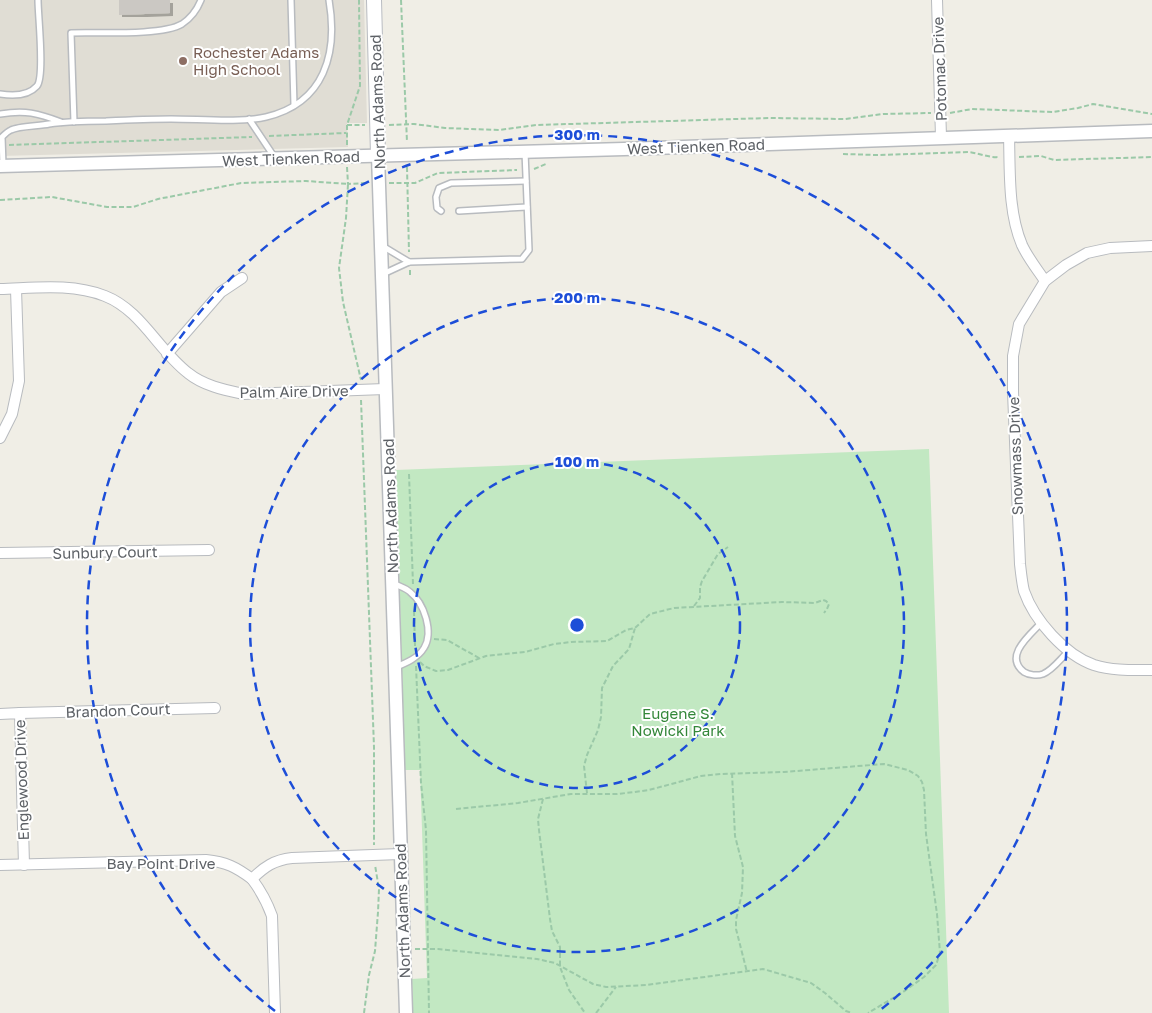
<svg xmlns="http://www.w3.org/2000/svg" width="1152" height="1013" font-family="'Golos Text',sans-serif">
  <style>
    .education { fill: #e0ddd4 }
    .green { fill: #c2e8c2 }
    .building { fill: #cbc8c3; filter: url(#shadow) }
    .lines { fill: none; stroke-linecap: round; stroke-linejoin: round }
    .service-casing { stroke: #b8bbbf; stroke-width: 8 }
    .minor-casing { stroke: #b8bbbf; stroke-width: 12 }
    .tertiary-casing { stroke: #b8bbbf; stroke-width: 15 }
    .secondary-casing { stroke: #b9bcc2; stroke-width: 16 }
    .path { stroke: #9bc9a8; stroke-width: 2; stroke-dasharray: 5 2.5; stroke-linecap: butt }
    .service { stroke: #fff; stroke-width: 5 }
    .minor { stroke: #fff; stroke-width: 10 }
    .tertiary { stroke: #fff; stroke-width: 12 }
    .secondary { stroke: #fff; stroke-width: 14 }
    .ring { fill: none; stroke: #1d4ed8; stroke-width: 2.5; stroke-dasharray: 9 6 }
    .education-dot { fill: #8d6e63; stroke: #fff; stroke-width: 2 }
    .labels { text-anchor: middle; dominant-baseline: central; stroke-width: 4; stroke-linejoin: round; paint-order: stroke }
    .education-label { font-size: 15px; fill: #785e54; stroke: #fff; text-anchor: start }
    .street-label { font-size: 15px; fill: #5d6166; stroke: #fff }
    .park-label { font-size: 15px; fill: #338739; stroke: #fff }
    .centre { fill: #1d4ed8; stroke: #fff; stroke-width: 2.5 }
    .ring-label { font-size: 15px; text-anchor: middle; font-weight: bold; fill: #1d4ed8; stroke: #fff; stroke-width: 4; stroke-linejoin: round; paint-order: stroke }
  </style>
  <defs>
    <filter id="shadow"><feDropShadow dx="3" dy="3" stdDeviation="0" flood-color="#0004"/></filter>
  </defs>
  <rect width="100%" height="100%" fill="#f0eee6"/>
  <!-- education -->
  <path class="education" d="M0,0H364L367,123H347L348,147L0,156Z"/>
  <!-- green -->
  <path class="green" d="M929,449L949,1013H413L412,979L427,978L420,770H405L396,470Z"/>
  <!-- building -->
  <path class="building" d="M119,0H170V13L119,15Z"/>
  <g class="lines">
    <defs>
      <g id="service">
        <path d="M291,0L294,105"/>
        <path d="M0,94C12,96 28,96 37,86C45,76 38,16 38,0"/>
        <path d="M0,114C25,110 38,113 61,122"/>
        <path d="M249,119L275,158"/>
        <path d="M74,122L71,33C96,32 162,36 182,24C191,18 197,10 201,0"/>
        <path d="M3,165L2,137C5,134 8,131 11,130C18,126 40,126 49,124C68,121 87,121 106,121C127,120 149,119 171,119C200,119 239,123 266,117C325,103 338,53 329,0"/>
        <path d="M441,211L437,208L436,197L439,188L451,183L526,181"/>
        <path d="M459,211L527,207"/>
        <path d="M384,247L409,262"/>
        <path d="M383,274L409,262L522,259L529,250L525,152"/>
        <path d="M393,583C398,586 406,588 410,592C424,603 434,632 424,648C418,658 406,663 396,667"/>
        <path d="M1042,622C1030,635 1003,656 1024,672C1029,675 1037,676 1043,674C1053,670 1061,658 1069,651"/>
      </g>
      <g id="minor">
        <path d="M937,0L941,137"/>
        <path d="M1009,135C1010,171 1008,212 1022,245C1028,258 1037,269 1045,281"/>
        <path d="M1152,246L1110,248L1087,253L1066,265L1045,281L1019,324L1013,356V392L1020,564C1021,573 1022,583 1024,591C1034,620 1065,655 1094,665C1113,671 1133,670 1152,670"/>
        <path d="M0,289C35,288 72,283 105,296C141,310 158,350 188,373C204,386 225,390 244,394L385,389"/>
        <path d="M167,354L221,292L242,278"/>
        <path d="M0,438L12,414L19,381L16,289"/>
        <path d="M0,553L209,550"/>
        <path d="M20,713L215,708"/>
        <path d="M0,714L20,713L24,865"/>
        <path d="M0,865L206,860C226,862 236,867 252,879C264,867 274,860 292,858L400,854"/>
        <path d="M252,879C261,891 267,902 272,916L275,1013"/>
      </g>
      <g id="tertiary">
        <path d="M378,155C389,441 396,727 406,1013"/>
        <path d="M0,166L624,149L1152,131"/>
      </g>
      <path id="secondary" d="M374,0L378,155"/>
    </defs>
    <!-- service casing -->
    <use href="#service" class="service-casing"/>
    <!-- minor casing -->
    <use href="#minor" class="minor-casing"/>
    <!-- tertiary casing -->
    <use href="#tertiary" class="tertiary-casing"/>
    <!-- secondary casing -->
    <use href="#secondary" class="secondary-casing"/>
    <!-- path -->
    <g class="path">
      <path d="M401,0L407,142"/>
      <path d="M950,113L972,109L1053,112L1078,108L1093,104L1152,114"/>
      <path d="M347,125H365"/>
      <path d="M389,125L414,124L445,128L499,130L536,125L769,118L845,119L883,114L931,113"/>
      <path d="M269,136L346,133"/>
      <path d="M9,145L252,137"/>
      <path d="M347,145V125L360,86L359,0"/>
      <path d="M843,154L877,155L968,152C979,153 989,158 999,157"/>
      <path d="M1019,157L1041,156L1054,160L1152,157"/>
      <path d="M347,167L348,184L367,183"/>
      <path d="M407,167L409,252"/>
      <path d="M534,169L546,164"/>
      <path d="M389,183H415L438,173L517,170"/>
      <path d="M0,200L52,197L107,207H133L158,199L241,183L306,181L348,184L346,218L339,268L343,302L361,380"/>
      <path d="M410,270V275"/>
      <path d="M361,400L374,747V845"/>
      <path d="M409,474L413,584"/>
      <path d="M694,606L700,598V587L702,581L718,554L728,547"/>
      <path d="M414,611L415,646"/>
      <path d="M434,639L447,640L479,658"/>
      <path d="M420,662L424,666L436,671L448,670L486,656L525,652L554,644L571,642L607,641L626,630L635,628L650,614L674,608L782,602L815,603L823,600L826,601L829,604L827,609L824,613"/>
      <path d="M416,666L421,783L426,830L429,1013"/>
      <path d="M732,773L735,836L743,867L742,893L736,920V929L747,972"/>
      <path d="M587,793L584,766L587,755L598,730L601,717L602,688L613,666L629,649L635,628"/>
      <path d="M543,799L538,819L539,830L550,919L552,931L560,947V967L569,990L585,1013"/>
      <path d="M456,809L518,803L571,794H617L635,792L649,790L701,776L721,774L784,772L884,764L908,770L918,776L922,782L924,790L926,834L937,914L940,953L936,965L924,977L903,992L868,1013"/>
      <path d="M415,949H438L537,959L555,963L593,984L606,987L646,985L763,969L811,983L825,993L846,1011L852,1013"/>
      <path d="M364,1013L369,975L375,951L378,912L379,889L375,865"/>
      <path d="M596,1013L616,987"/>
    </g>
    <!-- service -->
    <use href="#service" class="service"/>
    <!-- minor -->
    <use href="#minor" class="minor"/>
    <!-- tertiary -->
    <use href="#tertiary" class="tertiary"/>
    <!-- secondary -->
    <use href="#secondary" class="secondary"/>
  </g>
  <!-- distance rings -->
  <g class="ring">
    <circle cx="577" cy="625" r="163"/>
    <circle cx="577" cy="625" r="327"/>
    <path d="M275 1011A490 490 0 1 1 879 1011"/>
  </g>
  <!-- markers -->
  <circle class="education-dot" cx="183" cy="61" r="5"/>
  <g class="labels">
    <!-- education labels -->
    <g class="education-label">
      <text x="193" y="52">Rochester Adams<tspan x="193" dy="17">High School</tspan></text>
    </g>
    <!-- street labels -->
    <g class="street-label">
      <text transform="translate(939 69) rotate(-92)">Potomac Drive</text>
      <text transform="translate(377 102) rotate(-92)">North Adams Road</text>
      <text transform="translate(696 146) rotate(-2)">West Tienken Road</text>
      <text transform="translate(291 158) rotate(-2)">West Tienken Road</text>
      <text transform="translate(294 391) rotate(-1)">Palm Aire Drive</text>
      <text transform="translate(1015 456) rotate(-92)">Snowmass Drive</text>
      <text transform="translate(390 506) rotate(-92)">North Adams Road</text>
      <text transform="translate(105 552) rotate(-1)">Sunbury Court</text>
      <text transform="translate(118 710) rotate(-2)">Brandon Court</text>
      <text transform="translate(21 780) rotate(-92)">Englewood Drive</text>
      <text x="161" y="863">Bay Point Drive</text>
      <text transform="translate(402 911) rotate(-92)">North Adams Road</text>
    </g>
    <!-- park labels -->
    <g class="park-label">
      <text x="678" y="713">Eugene S.<tspan x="678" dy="17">Nowicki Park</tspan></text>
    </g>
  </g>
  <circle cx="577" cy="625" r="8" class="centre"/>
  <g class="ring-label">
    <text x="577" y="140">300 m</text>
    <text x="577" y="303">200 m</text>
    <text x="577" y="467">100 m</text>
  </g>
</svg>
